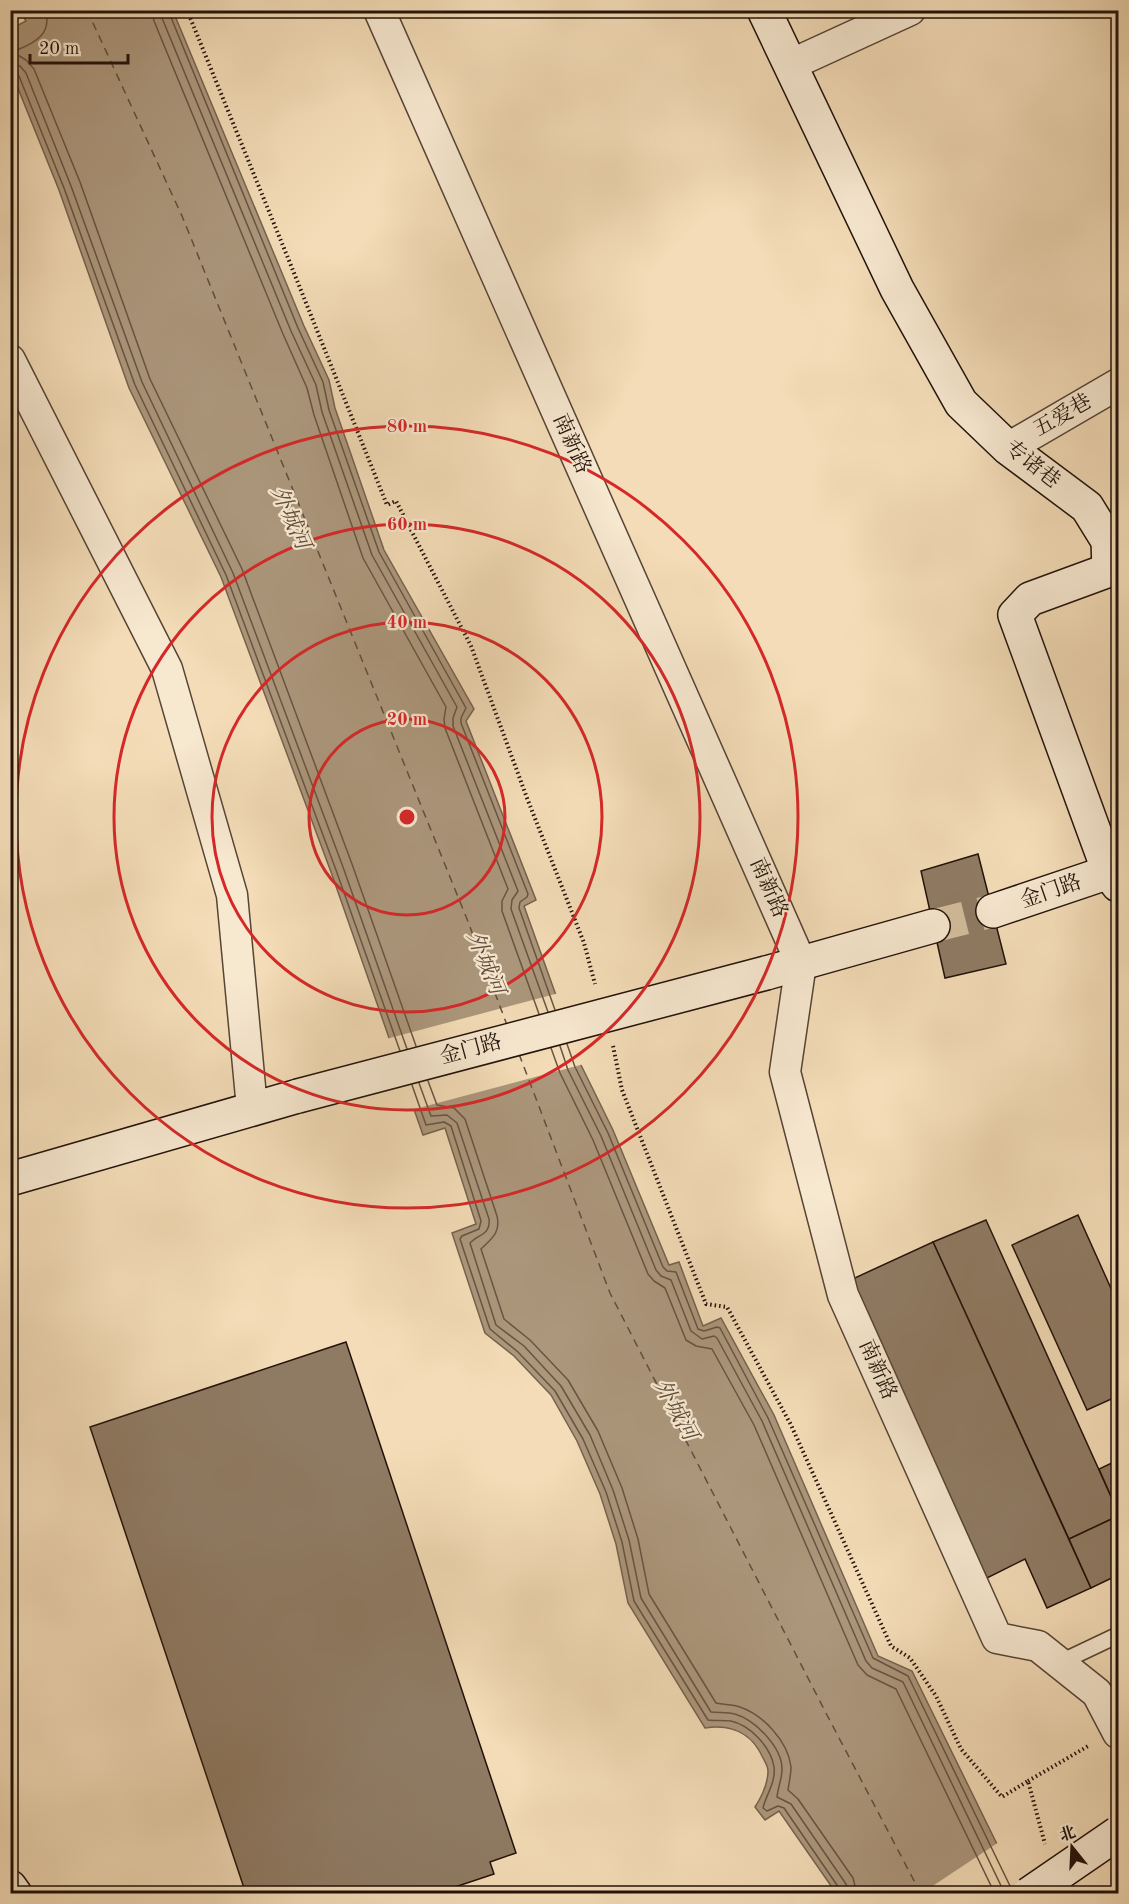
<svg xmlns="http://www.w3.org/2000/svg" width="1129" height="1904" font-family="'Old Standard TT','Noto Serif SC',serif">
  <style>
    .water { fill: #ac977c; stroke: #75624e; stroke-width: 1.5 }
    .pier { fill: #f3dcb7 }
    .lines { fill: none; stroke-linecap: round; stroke-linejoin: round }
    .shore { stroke: #675443; stroke-width: 1.5 }
    .ferry { stroke: #604e3d; stroke-width: 1.5; stroke-dasharray: 8 6; stroke-linecap: butt }
    .building { fill: #8f7b64; stroke: #22120a; stroke-width: 1.5 }
    .secondary-tunnel { stroke: #d4be9d; stroke-width: 33; stroke-dasharray: 33 16; stroke-linecap: butt }
    .lane-casing { stroke: #564435; stroke-width: 18 }
    .street-casing { stroke: #564435; stroke-width: 33 }
    .secondary-casing { stroke: #22120a; stroke-width: 36 }
    .path { stroke: #22120a; stroke-width: 4; stroke-dasharray: 1.5 3; stroke-linecap: butt }
    .lane { stroke: #f7e8d0; stroke-width: 15 }
    .street { stroke: #f7e8d0; stroke-width: 30 }
    .secondary { stroke: #f7e8d0; stroke-width: 33 }
    .secondary-bridge-casing { stroke: #22120a; stroke-width: 36; stroke-linecap: butt }
    .secondary-bridge { stroke: #f7e8d0; stroke-width: 33 }
    .ring { fill: none; stroke: #d62828; stroke-width: 3 }
    .labels { text-anchor: middle; dominant-baseline: central; stroke-width: 4.5; stroke-linejoin: round; paint-order: stroke }
    .street-label { font-size: 21px; fill: #22120a; stroke: #f7e8d0 }
    .water-label { font-size: 22px; font-style: italic; fill: #604e3d; stroke: #f7e8d0 }
    .centre { fill: #d62828; stroke: #f7e8d0; stroke-width: 3 }
    .ring-label { font-size: 18px; text-anchor: middle; font-weight: bold; fill: #d62828; stroke: #f7e8d0; stroke-width: 4.5; stroke-linejoin: round; paint-order: stroke }
  </style>
  <rect width="100%" height="100%" fill="#f3dcb7"/>
  <filter id="stains"><feTurbulence type="fractalNoise" baseFrequency=".00333" numOctaves="4"/><feColorMatrix values="0 0 0 0 .2 0 0 0 0 .09 0 0 0 0 .02 0 0 0 .5 -.17"/></filter>
  <radialGradient id="worn" r=".72"><stop offset=".6" stop-color="#630" stop-opacity="0"/><stop offset="1" stop-color="#630" stop-opacity=".3"/></radialGradient>
  <!-- water -->
  <path class="water" d="M155,10L157,13L173,11L304,326L329,380L335,408L384,550L474,709L466,721L536,900L524,906L581,1065L613,1130L669,1265L679,1262L703,1326L721,1318L774,1415L878,1656L912,1671L1021,1893H836L779,1811L765,1820L755,1807C762,1796 768,1784 768,1771C768,1766 765,1762 763,1758C752,1733 731,1724 705,1728L628,1603L616,1544L600,1494L577,1441L551,1395L514,1356L485,1333L452,1233L476,1224L445,1128L423,1135L331,872L221,577L129,388L59,190L11,71V29L26,21L20,11Z"/>
  <!-- pier -->
  <g class="pier">
    <path d="M559,993L584,1064L411,1110L386,1039Z"/>
    <path d="M999,1842L1024,1894L922,1893Z"/>
  </g>
  <g class="lines">
    <!-- shore -->
    <g class="shore">
      <path d="M45,10C53,33 35,43 17,50L16,54L26,60L34,69L80,182L150,379L242,569L352,864L416,1046"/>
      <path d="M152,10L154,21L283,334L307,388L314,415L363,558L446,707L444,719L445,728L508,889L502,901V911L539,1014"/>
      <path d="M161,10L162,18L291,331L316,385L322,412L372,555L457,707L453,718V726L518,891L512,900L511,909L548,1012"/>
      <path d="M168,10L298,328L323,382L329,410L379,552L466,708L461,718V723L528,894L527,897L520,902L519,908L555,1010"/>
      <path d="M10,64L20,66L26,73L71,186L142,382L233,573L343,867L407,1049"/>
      <path d="M10,71L15,72L19,76L64,188L135,385L226,575L336,870L400,1051"/>
      <path d="M567,1044L575,1067L608,1133L663,1267L667,1271L676,1272L698,1329L704,1331L717,1327L720,1328L768,1418L873,1658L908,1676L1012,1890"/>
      <path d="M560,1046L568,1070L601,1136L656,1270L661,1276L671,1280L691,1331L702,1339L714,1336L717,1338L762,1421L866,1661L872,1668L903,1682L1005,1894"/>
      <path d="M551,1048L560,1073L593,1140L648,1274L654,1281L665,1288L686,1340L696,1346L712,1349L754,1425L858,1665L867,1675L896,1689L995,1894"/>
      <path d="M428,1081L437,1105L454,1108L465,1119L497,1216C501,1233 491,1239 481,1249L504,1319L530,1340L568,1380L598,1431L622,1488L638,1539L649,1594L716,1703C724,1705 732,1704 740,1707C763,1715 788,1741 791,1767C791,1774 789,1783 788,1790L798,1799L853,1878L857,1894"/>
      <path d="M419,1083L431,1116L447,1115L457,1123L489,1219C491,1235 478,1234 470,1243L496,1325L524,1346L561,1386L590,1435L613,1490L629,1540L641,1598L711,1712C719,1713 727,1712 735,1714C755,1720 782,1747 782,1769C782,1778 778,1788 777,1797L791,1804L846,1884L848,1894"/>
      <path d="M412,1085L426,1125L444,1122L451,1126L481,1221L479,1229L462,1236L460,1239L490,1329L518,1352L555,1391L583,1439L606,1492L622,1542L634,1601L708,1720C715,1721 723,1720 731,1721C750,1725 771,1747 774,1767C776,1782 766,1795 763,1808L767,1811L778,1806L784,1808L839,1888L840,1894"/>
    </g>
    <!-- ferry -->
    <g class="ferry">
      <path d="M87,10L182,216L467,919L507,1025"/>
      <path d="M519,1054L610,1293L827,1715L921,1894"/>
    </g>
  </g>
  <!-- building -->
  <g class="building">
    <path d="M978,854L1006,964L945,978L921,871Z"/>
    <path d="M1078,1215L1118,1304V1396L1087,1410L1012,1245Z"/>
    <path d="M986,1220L1118,1512V1516L1069,1539L933,1242Z"/>
    <path d="M933,1242L1091,1588L1047,1608L1025,1559L983,1580L846,1282Z"/>
    <path d="M346,1342L516,1853L490,1862L494,1874L434,1894H246L90,1427Z"/>
    <path d="M1118,1460V1512L1099,1469Z"/>
    <path d="M1118,1516V1575L1091,1588L1069,1539Z"/>
  </g>
  <g class="lines">
    <!-- secondary-tunnel -->
    <path class="secondary-tunnel" d="M933,926L993,911"/>
    <defs>
      <path id="lane" d="M1059,1663L1118,1635"/>
      <g id="street">
        <path d="M379,10L801,963L785,1072L843,1295L997,1638L1038,1646L1097,1693L1118,1733"/>
        <path d="M790,65L910,10"/>
        <path d="M10,360L167,669L232,895L252,1108"/>
        <path d="M1008,448L1118,384"/>
      </g>
      <g id="secondary">
        <path d="M764,10L897,289L961,403L1008,448L1087,507L1108,541L1109,570L1030,599L1015,615L1109,872L1118,885"/>
        <path d="M993,911L1109,872"/>
        <path d="M766,973L933,926"/>
        <path d="M10,1179L298,1096"/>
        <path d="M10,1887L15,1894"/>
      </g>
    </defs>
    <!-- lane casing -->
    <use href="#lane" class="lane-casing"/>
    <!-- street casing -->
    <use href="#street" class="street-casing"/>
    <!-- secondary casing -->
    <use href="#secondary" class="secondary-casing"/>
    <!-- path -->
    <g class="path">
      <path d="M187,10L290,263L387,505L396,501L471,646L527,798L584,943L595,984"/>
      <path d="M613,1046L622,1090L706,1304L727,1307L791,1425L891,1646L910,1658L936,1696L961,1749L1002,1797L1028,1781L1045,1844"/>
      <path d="M1028,1781L1090,1745"/>
    </g>
    <!-- lane -->
    <use href="#lane" class="lane"/>
    <!-- street -->
    <use href="#street" class="street"/>
    <!-- secondary -->
    <use href="#secondary" class="secondary"/>
    <defs>
      <g id="secondary-bridge">
        <path d="M298,1096L766,973"/>
        <path d="M1029,1894L1118,1833"/>
      </g>
    </defs>
    <!-- secondary-bridge casing -->
    <use href="#secondary-bridge" class="secondary-bridge-casing"/>
    <!-- secondary-bridge -->
    <use href="#secondary-bridge" class="secondary-bridge"/>
  </g>
  <!-- distance rings -->
  <g class="ring">
    <circle cx="407" cy="817" r="98"/>
    <circle cx="407" cy="817" r="195"/>
    <circle cx="407" cy="817" r="293"/>
    <circle cx="407" cy="817" r="391"/>
  </g>
  <g class="labels">
    <!-- street labels -->
    <g class="street-label">
      <text transform="translate(1063 416) rotate(-30)">五爱巷</text>
      <text transform="translate(571 444) rotate(66)">南新路</text>
      <text transform="translate(1032 465) rotate(38)">专诸巷</text>
      <text transform="translate(768 888) rotate(66)">南新路</text>
      <text transform="translate(1051 892) rotate(-19)">金门路</text>
      <text transform="translate(471 1050) rotate(-15)">金门路</text>
      <text transform="translate(877 1370) rotate(66)">南新路</text>
    </g>
    <!-- water labels -->
    <g class="water-label">
      <text transform="translate(290 518) rotate(66)">外城河</text>
      <text transform="translate(485 963) rotate(68)">外城河</text>
      <text transform="translate(675 1410) rotate(61)">外城河</text>
    </g>
  </g>
  <circle cx="407" cy="817" r="9" class="centre"/>
  <g class="ring-label">
    <text x="407" y="432">80 m</text>
    <text x="407" y="530">60 m</text>
    <text x="407" y="628">40 m</text>
    <text x="407" y="725">20 m</text>
  </g>
  <!-- margin -->
  <rect width="1129" height="1904" fill="none" stroke="#f3dcb7" stroke-width="36"/>
  <rect x="12" y="12" width="1105" height="1880" fill="none" stroke="#22120a" stroke-width="3"/>
  <rect x="18" y="18" width="1093" height="1868" fill="none" stroke="#22120a" stroke-width="1.5"/>
  <!-- north arrow -->
  <g transform="translate(1072 1847) rotate(342)" stroke="#f7e8d0" stroke-width="4.5" paint-order="stroke">
  <path d="M0-4.5L10 22L0 15L-10 22Z" fill="#22120a"/>
  <text y="-9" font-size="16" font-weight="bold" text-anchor="middle" fill="#22120a">北</text>
  </g>
  <!-- scale -->
  <path d="M30 54v9h98v-9" fill="none" stroke="#22120a" stroke-width="3"/>
  <text x="39" y="54" font-size="18" fill="#22120a" stroke="#f7e8d0" stroke-width="4.5" paint-order="stroke">20 m</text>
  <rect width="100%" height="100%" filter="url(#stains)"/>
  <rect width="100%" height="100%" fill="url(#worn)"/>
</svg>
